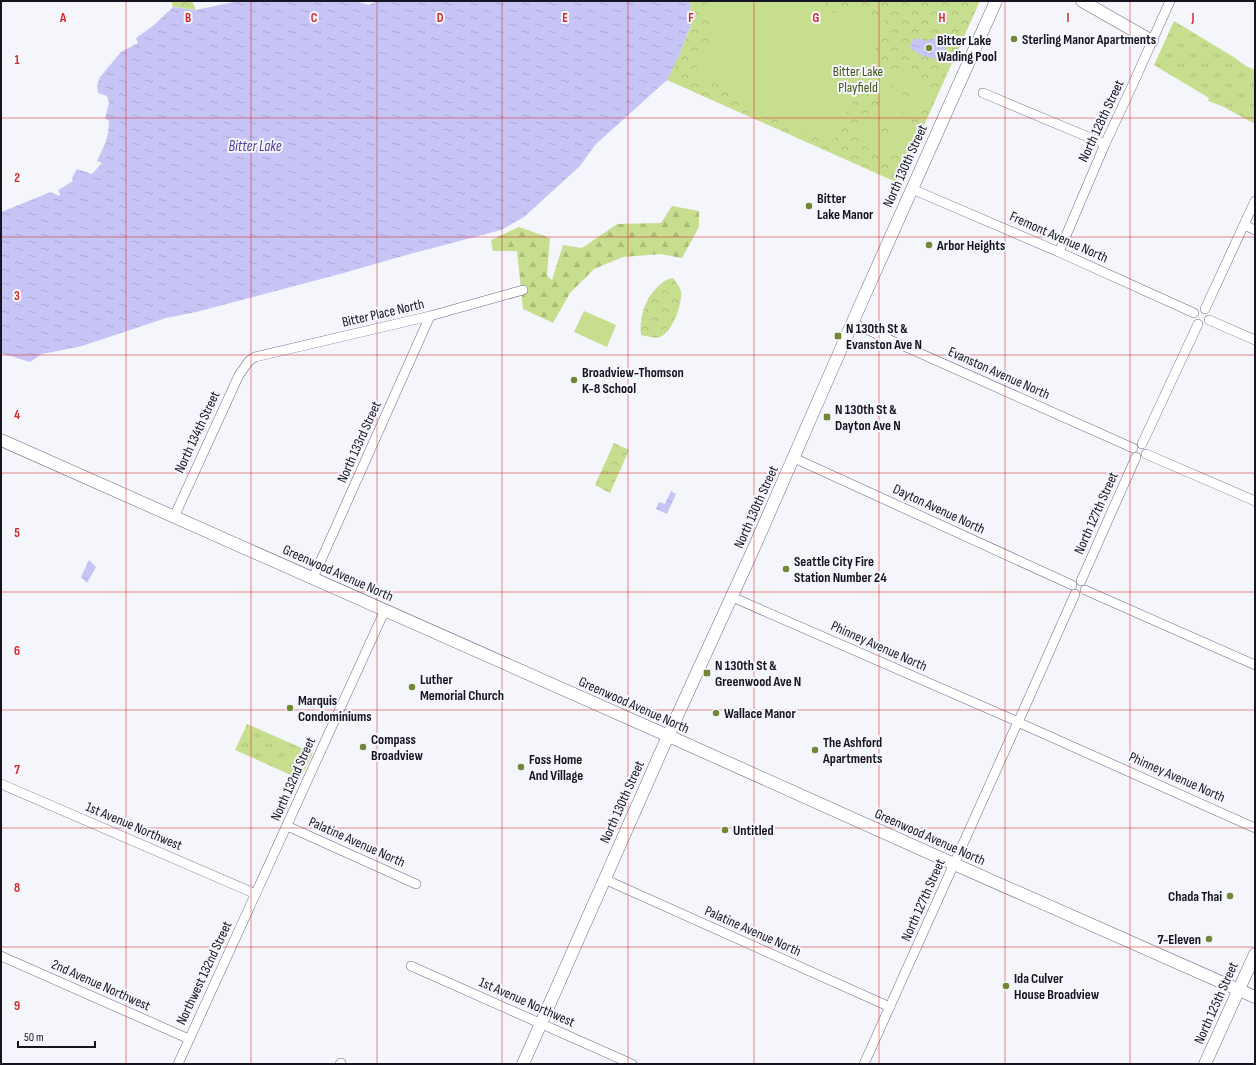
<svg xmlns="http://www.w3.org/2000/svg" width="1256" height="1065" font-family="'Sofia Sans Condensed',sans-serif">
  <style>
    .grass { fill: url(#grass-tufts) }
    .forest { fill: url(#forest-firs) }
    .park { fill: url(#park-crowns) }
    .garden { fill: #c7de8f }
    .water { fill: url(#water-ripples) }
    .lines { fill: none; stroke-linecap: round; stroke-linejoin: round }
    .street-casing { stroke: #6c6a89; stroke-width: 10 }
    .secondary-casing { stroke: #6c6a89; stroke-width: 13 }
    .street { stroke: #fff; stroke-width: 9 }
    .secondary { stroke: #fff; stroke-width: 12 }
    .grid { fill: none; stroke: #d62828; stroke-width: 1; stroke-opacity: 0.55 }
    .poi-dot { fill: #718637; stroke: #f5f5fc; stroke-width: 1.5 }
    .labels { text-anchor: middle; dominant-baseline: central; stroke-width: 4; stroke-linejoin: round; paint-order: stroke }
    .poi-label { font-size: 14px; font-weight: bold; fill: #151420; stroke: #f5f5fc; text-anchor: start }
    .park-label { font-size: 14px; fill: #465515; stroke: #f5f5fc }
    .street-label { font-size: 14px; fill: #151420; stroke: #f5f5fc }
    .water-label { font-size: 15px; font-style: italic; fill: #513e9c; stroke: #f5f5fc }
    .grid-label { font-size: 13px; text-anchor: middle; font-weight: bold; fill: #d62828; stroke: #f5f5fc; stroke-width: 4; stroke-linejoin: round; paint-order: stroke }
  </style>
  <defs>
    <pattern id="grass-tufts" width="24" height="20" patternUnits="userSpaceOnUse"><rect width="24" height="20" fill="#c7de8f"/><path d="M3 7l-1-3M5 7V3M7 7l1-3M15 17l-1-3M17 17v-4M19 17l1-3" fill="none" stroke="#aabe7b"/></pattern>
    <pattern id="forest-firs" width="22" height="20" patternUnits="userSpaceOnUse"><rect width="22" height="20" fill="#c7de8f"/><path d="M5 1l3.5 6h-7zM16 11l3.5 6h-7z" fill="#aabe7b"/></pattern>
    <pattern id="park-crowns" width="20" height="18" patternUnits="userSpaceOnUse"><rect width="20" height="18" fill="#c7de8f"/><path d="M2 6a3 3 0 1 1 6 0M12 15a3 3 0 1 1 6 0" fill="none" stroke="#aabe7b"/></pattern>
    <pattern id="water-ripples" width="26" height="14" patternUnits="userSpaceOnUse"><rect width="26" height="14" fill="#c7c4f6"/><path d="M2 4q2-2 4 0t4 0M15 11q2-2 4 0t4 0" fill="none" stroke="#aaa8d3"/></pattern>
  </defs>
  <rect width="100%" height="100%" fill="#f5f5fc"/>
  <!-- grass -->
  <g class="grass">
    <path d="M1174,21L1232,56L1246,66L1255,70V124L1222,106L1208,101L1209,98L1154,65Z"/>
    <path d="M247,724L313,753L300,779L235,750Z"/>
  </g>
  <!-- forest -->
  <path class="forest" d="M672,206L699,211V227L682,258L660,254L623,257L594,269L570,293L553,323L523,309L517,251H493L491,240L519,227L550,238L547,276L552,280L563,245L582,248L617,224L661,223Z"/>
  <!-- park -->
  <g class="park">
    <path d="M171,1H192L196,10L173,7Z"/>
    <path d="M690,1H980L898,183L667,80L680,53L691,25Z"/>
    <path d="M673,278C676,282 680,287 681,291C683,303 672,333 660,337C653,339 647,336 641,335C639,316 646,295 662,283C665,280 669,279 673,278Z"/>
    <path d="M614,443L629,450L610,493L595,485Z"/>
  </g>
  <!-- garden -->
  <g class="garden">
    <path d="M707,1H826L820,17L847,9L887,22L835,139L828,142L733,99L736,93L694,74L714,28H710Z"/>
    <path d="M895,67L928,82L927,86L932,88L928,97L923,94L921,98L888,83L889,79L884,77L888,68L893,71Z"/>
    <path d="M879,87L884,90L886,87L920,102L918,105L924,107L920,116L914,114L913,117L879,102L881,99L875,96Z"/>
    <path d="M877,106L911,121L910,124L915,127L911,135L906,133L904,137L871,121L872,118L867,115L870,107L876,109Z"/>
    <path d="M869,125L902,140L901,144L906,146L902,155L897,152L895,156L862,141L863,137L858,135L862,126L867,128Z"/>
    <path d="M584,311L616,325L607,347L574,332Z"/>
  </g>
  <!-- water -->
  <g class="water">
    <path d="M238,1H356L369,5L378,1H690L691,25L680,53L667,80L595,145L580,166L524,217L501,230L410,254L340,274L196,312L166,318L82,346L42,354L30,362L1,353V212L51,192L59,196L60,194L58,190L73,181L72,178L77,169L92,174L102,163L97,161C104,146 109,138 109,121L105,118L109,103L107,96L98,93L97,85L100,77L121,52L138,43L136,38L154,25L173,7L196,10Z"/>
    <path d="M915,38L927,41C943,32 953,50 939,59C927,58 918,55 910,47L912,41Z"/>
    <path d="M671,491L676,494L667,514L656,509L659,502L665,504Z"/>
    <path d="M89,560L96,567L87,583L81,577Z"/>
  </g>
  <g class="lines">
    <defs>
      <g id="street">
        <path d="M983,93L1105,144"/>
        <path d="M912,189L1059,252L1194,313"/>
        <path d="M1244,225L1255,230"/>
        <path d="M1059,252L1105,144L1133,84L1170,1"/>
        <path d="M1205,309L1255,201"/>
        <path d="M1209,320L1255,340"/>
        <path d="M852,323L1133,448"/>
        <path d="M1142,444L1198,324"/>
        <path d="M1146,454L1255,501"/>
        <path d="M794,458L1072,585"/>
        <path d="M174,517L239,375L249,361L255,357L430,316L523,290"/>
        <path d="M313,578L430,316"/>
        <path d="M1081,581L1136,457"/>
        <path d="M1085,590L1255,665"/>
        <path d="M732,597L1014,720"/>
        <path d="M1020,718L1075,594"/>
        <path d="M1022,724L1255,828"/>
        <path d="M1,784L256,894"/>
        <path d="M287,826L416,884"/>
        <path d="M604,879L890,1007"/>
        <path d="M1,956L189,1039"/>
        <path d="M411,966L632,1064"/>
        <path d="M178,1064L385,610"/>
        <path d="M340,1064L341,1063"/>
        <path d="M864,1064L1016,726"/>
      </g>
      <g id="secondary">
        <path d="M1082,1L1152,41"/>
        <path d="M1,440L682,742L954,864L1255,997"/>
        <path d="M523,1064L668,736L753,550L858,310L996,1"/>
        <path d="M1205,1064L1255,954"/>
      </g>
    </defs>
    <!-- street casing -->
    <use href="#street" class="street-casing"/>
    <!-- secondary casing -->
    <use href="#secondary" class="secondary-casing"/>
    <!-- street -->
    <use href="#street" class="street"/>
    <!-- secondary -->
    <use href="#secondary" class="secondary"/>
  </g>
  <!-- grid -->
  <path class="grid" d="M126,1V1064M251,1V1064M377,1V1064M502,1V1064M628,1V1064M754,1V1064M879,1V1064M1005,1V1064M1130,1V1064M1,118H1255M1,237H1255M1,355H1255M1,473H1255M1,592H1255M1,710H1255M1,828H1255M1,947H1255"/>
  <!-- markers -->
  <g class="poi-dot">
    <circle cx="1014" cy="39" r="4"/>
    <circle cx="929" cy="48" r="4"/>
    <circle cx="809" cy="206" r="4"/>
    <circle cx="929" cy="245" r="4"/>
    <rect x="834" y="332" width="8" height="8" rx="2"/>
    <circle cx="574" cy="380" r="4"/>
    <rect x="823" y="413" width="8" height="8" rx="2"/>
    <circle cx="786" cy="569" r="4"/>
    <rect x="703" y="669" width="8" height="8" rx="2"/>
    <circle cx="412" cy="687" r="4"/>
    <circle cx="290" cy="708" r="4"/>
    <circle cx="716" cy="713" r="4"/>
    <circle cx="363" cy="747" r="4"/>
    <circle cx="815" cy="750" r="4"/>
    <circle cx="521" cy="767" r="4"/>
    <circle cx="725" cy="830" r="4"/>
    <circle cx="1230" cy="896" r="4"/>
    <circle cx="1209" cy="939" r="4"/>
    <circle cx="1006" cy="986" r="4"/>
  </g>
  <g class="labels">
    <!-- poi labels -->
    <g class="poi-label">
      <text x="1022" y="39">Sterling Manor Apartments</text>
      <text x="937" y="40">Bitter Lake<tspan x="937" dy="16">Wading Pool</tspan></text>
      <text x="817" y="198">Bitter<tspan x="817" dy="16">Lake Manor</tspan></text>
      <text x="937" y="245">Arbor Heights</text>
      <text x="846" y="328">N 130th St &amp;<tspan x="846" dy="16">Evanston Ave N</tspan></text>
      <text x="582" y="372">Broadview-Thomson<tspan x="582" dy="16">K-8 School</tspan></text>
      <text x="835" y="409">N 130th St &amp;<tspan x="835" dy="16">Dayton Ave N</tspan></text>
      <text x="794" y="561">Seattle City Fire<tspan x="794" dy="16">Station Number 24</tspan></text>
      <text x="715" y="665">N 130th St &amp;<tspan x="715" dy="16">Greenwood Ave N</tspan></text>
      <text x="420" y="679">Luther<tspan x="420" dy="16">Memorial Church</tspan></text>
      <text x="298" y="700">Marquis<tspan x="298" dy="16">Condominiums</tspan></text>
      <text x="724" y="713">Wallace Manor</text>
      <text x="371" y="739">Compass<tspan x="371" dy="16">Broadview</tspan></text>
      <text x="823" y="742">The Ashford<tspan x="823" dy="16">Apartments</tspan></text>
      <text x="529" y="759">Foss Home<tspan x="529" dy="16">And Village</tspan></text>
      <text x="733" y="830">Untitled</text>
      <text x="1222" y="896" text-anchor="end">Chada Thai</text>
      <text x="1201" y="939" text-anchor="end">7-Eleven</text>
      <text x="1014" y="978">Ida Culver<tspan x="1014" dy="16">House Broadview</tspan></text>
    </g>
    <!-- park labels -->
    <g class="park-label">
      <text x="858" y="71">Bitter Lake<tspan x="858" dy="16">Playfield</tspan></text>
    </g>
    <!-- street labels -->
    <g class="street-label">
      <text transform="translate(1101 121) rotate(-65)">North 128th Street</text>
      <text transform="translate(905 166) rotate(-66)">North 130th Street</text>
      <text transform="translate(1059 237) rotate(24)">Fremont Avenue North</text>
      <text transform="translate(383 313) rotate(-13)">Bitter Place North</text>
      <text transform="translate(999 373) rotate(24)">Evanston Avenue North</text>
      <text transform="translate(197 432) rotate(-65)">North 134th Street</text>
      <text transform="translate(359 442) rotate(-66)">North 133rd Street</text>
      <text transform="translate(756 507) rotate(-66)">North 130th Street</text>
      <text transform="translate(939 509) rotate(25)">Dayton Avenue North</text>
      <text transform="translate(1096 513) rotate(-66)">North 127th Street</text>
      <text transform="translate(338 573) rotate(24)">Greenwood Avenue North</text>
      <text transform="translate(879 646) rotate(24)">Phinney Avenue North</text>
      <text transform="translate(634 705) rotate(24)">Greenwood Avenue North</text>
      <text transform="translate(1177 777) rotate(24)">Phinney Avenue North</text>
      <text transform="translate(293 779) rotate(-66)">North 132nd Street</text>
      <text transform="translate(622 802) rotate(-66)">North 130th Street</text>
      <text transform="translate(134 826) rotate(23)">1st Avenue Northwest</text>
      <text transform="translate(930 837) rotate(24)">Greenwood Avenue North</text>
      <text transform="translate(357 842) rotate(24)">Palatine Avenue North</text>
      <text transform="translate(923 900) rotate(-66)">North 127th Street</text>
      <text transform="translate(753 931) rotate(24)">Palatine Avenue North</text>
      <text transform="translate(204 973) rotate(-65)">Northwest 132nd Street</text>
      <text transform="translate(101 985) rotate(24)">2nd Avenue Northwest</text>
      <text transform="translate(527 1002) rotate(24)">1st Avenue Northwest</text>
      <text transform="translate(1216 1003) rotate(-66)">North 125th Street</text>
    </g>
    <!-- water labels -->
    <g class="water-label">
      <text x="255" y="146">Bitter Lake</text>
    </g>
  </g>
  <g class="grid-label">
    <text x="63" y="22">A</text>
    <text x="188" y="22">B</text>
    <text x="314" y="22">C</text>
    <text x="440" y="22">D</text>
    <text x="565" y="22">E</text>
    <text x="691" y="22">F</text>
    <text x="816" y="22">G</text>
    <text x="942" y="22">H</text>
    <text x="1068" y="22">I</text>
    <text x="1193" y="22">J</text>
    <text x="17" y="64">1</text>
    <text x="17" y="182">2</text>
    <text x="17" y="300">3</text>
    <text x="17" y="419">4</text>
    <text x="17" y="537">5</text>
    <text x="17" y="655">6</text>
    <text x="17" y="774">7</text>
    <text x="17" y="892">8</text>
    <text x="17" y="1010">9</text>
  </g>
  <!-- border -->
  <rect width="1256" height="1065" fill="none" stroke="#151420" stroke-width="4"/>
  <!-- scale -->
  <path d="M18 1041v6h77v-6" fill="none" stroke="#151420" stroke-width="2"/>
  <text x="24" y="1041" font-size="12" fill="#151420" stroke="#f5f5fc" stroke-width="3" paint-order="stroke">50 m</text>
</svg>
